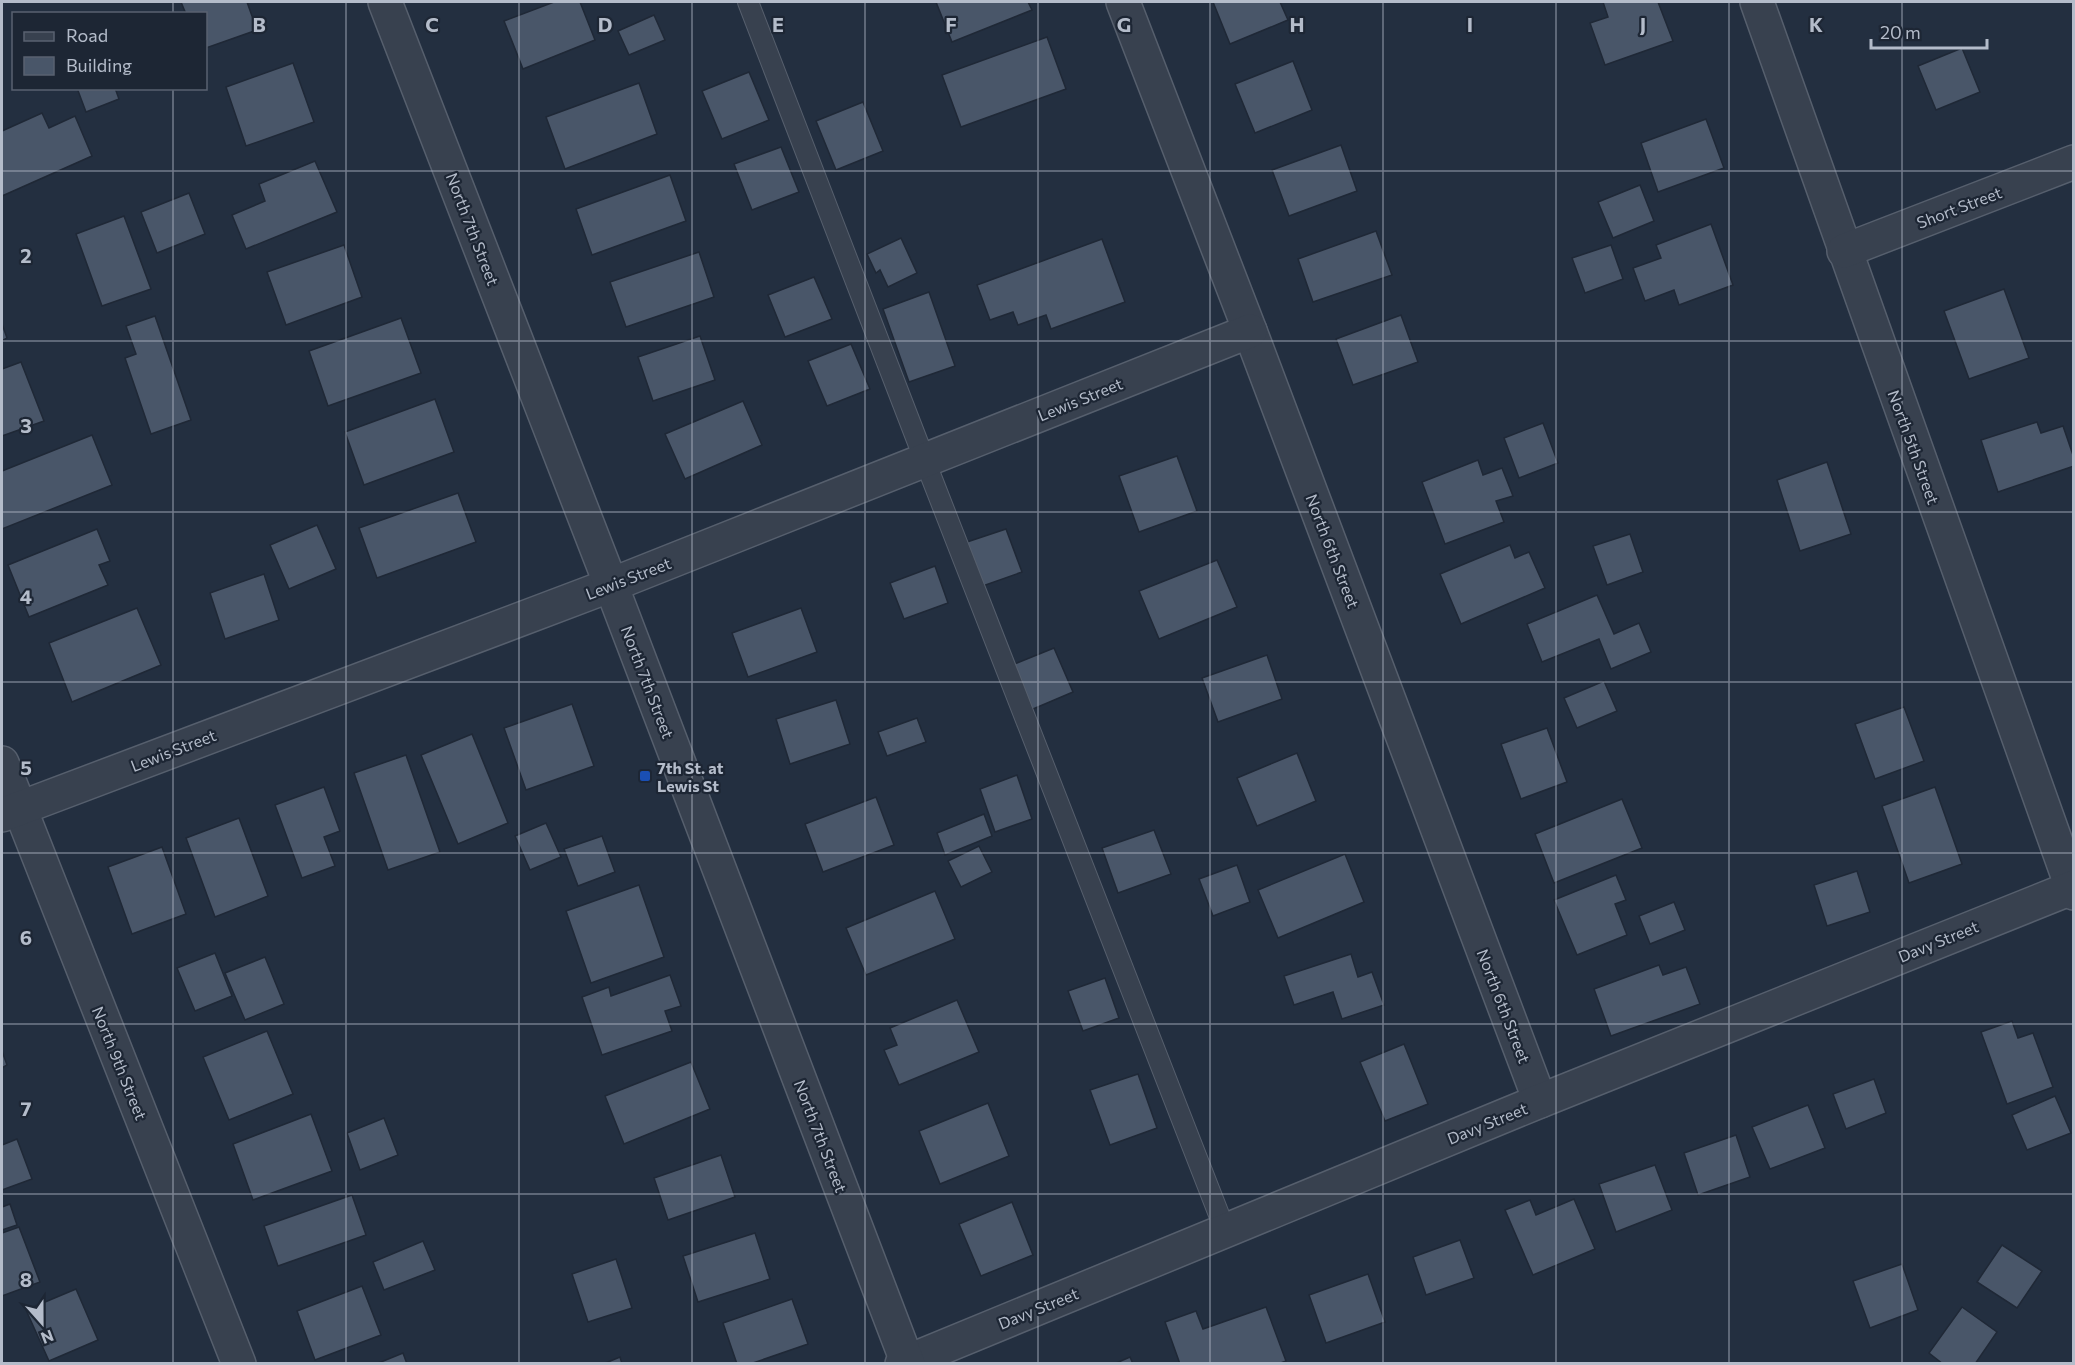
<svg xmlns="http://www.w3.org/2000/svg" width="2075" height="1365" font-family="Commissioner,sans-serif">
  <style>
    .building { fill: #495669; stroke: #1f2836; stroke-width: 1.5 }
    .lines { fill: none; stroke-linecap: round; stroke-linejoin: round }
    .service-casing { stroke: #565f6d; stroke-width: 22 }
    .minor-casing { stroke: #565f6d; stroke-width: 36 }
    .tertiary-casing { stroke: #565f6d; stroke-width: 36 }
    .service { stroke: #38414f; stroke-width: 20 }
    .minor { stroke: #38414f; stroke-width: 33 }
    .tertiary { stroke: #38414f; stroke-width: 33 }
    .grid { fill: none; stroke: #b4bcca; stroke-width: 1.5; stroke-opacity: 0.55 }
    .transit-dot { fill: #1a4fb4; stroke: #1d2634; stroke-width: 2 }
    .labels { text-anchor: middle; dominant-baseline: central; stroke-width: 4.5; stroke-linejoin: round; paint-order: stroke }
    .street-label { font-size: 16px; fill: #b4bcca; stroke: #1d2634 }
    .poi-label { font-size: 16px; font-weight: bold; fill: #b4bcca; stroke: #1d2634; text-anchor: start }
    .grid-label { font-size: 20px; text-anchor: middle; font-weight: bold; fill: #b4bcca; stroke: #1d2634; stroke-width: 4.5; stroke-linejoin: round; paint-order: stroke }
  </style>
  <rect width="100%" height="100%" fill="#232f40"/>
  <!-- building -->
  <g class="building">
    <path d="M181,2H247L257,30L206,48V14H186Z"/>
    <path d="M554,2H580L595,40L523,69L504,21Z"/>
    <path d="M936,2H1028L1032,10L952,42Z"/>
    <path d="M1213,2H1280L1288,20L1230,44Z"/>
    <path d="M1603,2H1658L1673,41L1605,65L1590,23L1608,17Z"/>
    <path d="M654,15L665,40L629,55L618,31Z"/>
    <path d="M1047,37L1066,89L961,127L942,75Z"/>
    <path d="M1962,48L1980,92L1936,110L1918,66Z"/>
    <path d="M1293,61L1312,110L1255,133L1235,84Z"/>
    <path d="M293,63L314,122L246,146L226,87Z"/>
    <path d="M749,72L769,120L722,139L702,91Z"/>
    <path d="M639,83L657,134L565,169L546,117Z"/>
    <path d="M77,88H115L119,99L86,112Z"/>
    <path d="M863,102L883,151L836,170L816,121Z"/>
    <path d="M42,113L49,128L75,116L92,156L2,196V131Z"/>
    <path d="M1706,119L1724,168L1658,192L1641,143Z"/>
    <path d="M1341,145L1357,191L1289,216L1272,170Z"/>
    <path d="M781,147L799,192L752,210L734,164Z"/>
    <path d="M315,161L337,212L246,249L232,215L265,201L259,184Z"/>
    <path d="M670,175L686,221L592,255L576,209Z"/>
    <path d="M1640,185L1654,221L1613,238L1598,202Z"/>
    <path d="M189,193L205,234L157,253L141,212Z"/>
    <path d="M124,216L151,289L102,306L76,234Z"/>
    <path d="M1711,224L1733,285L1679,305L1674,290L1645,301L1633,268L1661,258L1656,245Z"/>
    <path d="M1376,231L1392,275L1313,302L1298,259Z"/>
    <path d="M901,238L917,273L888,287L880,270L876,273L867,254Z"/>
    <path d="M1102,239L1125,302L1051,329L1046,315L1018,325L1013,312L990,320L977,285Z"/>
    <path d="M344,245L362,297L286,325L267,272Z"/>
    <path d="M1611,245L1623,279L1585,293L1572,258Z"/>
    <path d="M699,252L714,297L626,327L610,282Z"/>
    <path d="M814,277L832,319L785,337L768,295Z"/>
    <path d="M2004,289L2029,358L1969,379L1944,311Z"/>
    <path d="M929,292L955,366L909,382L883,309Z"/>
    <path d="M1401,315L1418,362L1353,385L1336,339Z"/>
    <path d="M155,316L191,420L151,434L125,358L136,354L126,326Z"/>
    <path d="M401,318L421,373L328,406L309,351Z"/>
    <path d="M2,324L7,338L2,341Z"/>
    <path d="M700,336L715,380L653,401L638,357Z"/>
    <path d="M851,344L870,389L827,406L808,361Z"/>
    <path d="M21,362L44,421L2,436V369Z"/>
    <path d="M435,399L454,452L364,485L345,432Z"/>
    <path d="M743,401L762,445L685,479L665,434Z"/>
    <path d="M2037,422L2041,433L2063,426L2074,458V466L1998,492L1981,440Z"/>
    <path d="M1543,423L1558,463L1519,478L1504,438Z"/>
    <path d="M92,435L112,485L2,529V471Z"/>
    <path d="M1177,456L1197,511L1139,532L1119,476Z"/>
    <path d="M1478,460L1483,475L1502,468L1513,496L1496,501L1504,522L1445,544L1422,482Z"/>
    <path d="M1827,462L1851,534L1800,551L1777,480Z"/>
    <path d="M458,493L476,542L377,578L359,528Z"/>
    <path d="M317,525L336,569L289,589L270,545Z"/>
    <path d="M97,529L110,561L99,565L108,585L29,617L8,565Z"/>
    <path d="M1006,529L1022,572L977,588L961,544Z"/>
    <path d="M1630,534L1643,572L1607,585L1593,546Z"/>
    <path d="M1510,545L1515,558L1529,552L1545,588L1461,624L1440,574Z"/>
    <path d="M1217,560L1237,607L1159,639L1139,591Z"/>
    <path d="M935,566L948,603L904,619L890,583Z"/>
    <path d="M264,574L279,620L225,639L210,593Z"/>
    <path d="M1597,595L1614,634L1639,623L1651,652L1611,669L1599,639L1542,662L1527,624Z"/>
    <path d="M137,608L161,665L72,702L49,643Z"/>
    <path d="M801,608L817,652L748,677L732,633Z"/>
    <path d="M1054,648L1073,692L1026,712L1007,667Z"/>
    <path d="M1267,655L1282,699L1218,722L1202,678Z"/>
    <path d="M1604,681L1617,711L1577,728L1564,698Z"/>
    <path d="M836,700L850,744L790,764L776,719Z"/>
    <path d="M572,704L594,766L526,790L504,728Z"/>
    <path d="M1904,707L1924,761L1875,779L1855,724Z"/>
    <path d="M917,718L926,742L887,756L878,732Z"/>
    <path d="M1547,728L1567,782L1521,799L1501,744Z"/>
    <path d="M472,734L508,823L458,844L421,755Z"/>
    <path d="M1297,753L1316,801L1257,826L1237,778Z"/>
    <path d="M406,755L440,852L388,870L354,773Z"/>
    <path d="M1017,775L1032,819L995,832L980,789Z"/>
    <path d="M324,787L340,831L324,837L335,866L302,878L275,805Z"/>
    <path d="M1935,787L1962,864L1909,883L1882,806Z"/>
    <path d="M876,797L894,845L823,872L805,824Z"/>
    <path d="M1622,799L1642,848L1554,883L1535,834Z"/>
    <path d="M984,814L992,836L945,855L937,833Z"/>
    <path d="M239,818L268,896L215,917L186,838Z"/>
    <path d="M546,823L561,857L530,870L515,836Z"/>
    <path d="M1154,830L1171,874L1118,893L1102,848Z"/>
    <path d="M602,836L615,872L578,886L564,849Z"/>
    <path d="M979,846L992,872L961,887L948,861Z"/>
    <path d="M162,847L186,914L132,934L108,867Z"/>
    <path d="M1345,854L1364,902L1278,938L1258,890Z"/>
    <path d="M1237,865L1250,902L1213,916L1199,879Z"/>
    <path d="M1857,871L1870,912L1827,926L1814,885Z"/>
    <path d="M1616,875L1626,900L1615,904L1627,935L1577,955L1554,900Z"/>
    <path d="M639,885L664,957L591,983L566,911Z"/>
    <path d="M935,891L955,939L866,975L846,928Z"/>
    <path d="M1674,902L1685,930L1650,944L1639,916Z"/>
    <path d="M215,953L232,996L195,1011L177,968Z"/>
    <path d="M1351,954L1358,977L1372,972L1384,1005L1342,1019L1333,992L1294,1005L1284,976Z"/>
    <path d="M265,957L284,1004L245,1020L225,973Z"/>
    <path d="M1659,965L1663,975L1686,967L1700,1004L1611,1036L1594,989Z"/>
    <path d="M670,975L681,1006L665,1011L672,1031L602,1055L582,997L609,987L611,996Z"/>
    <path d="M1105,978L1119,1018L1083,1031L1068,991Z"/>
    <path d="M957,1000L979,1052L899,1085L884,1050L897,1045L890,1028Z"/>
    <path d="M2012,1021L2018,1038L2033,1033L2053,1087L2007,1104L1981,1032Z"/>
    <path d="M267,1031L293,1094L229,1120L203,1057Z"/>
    <path d="M1404,1044L1428,1104L1385,1121L1360,1062Z"/>
    <path d="M2,1051L7,1065L2,1068Z"/>
    <path d="M691,1062L710,1109L624,1144L605,1096Z"/>
    <path d="M1138,1074L1157,1128L1110,1145L1090,1090Z"/>
    <path d="M1874,1079L1886,1113L1846,1129L1833,1094Z"/>
    <path d="M2055,1096L2071,1133L2027,1150L2012,1115Z"/>
    <path d="M988,1103L1009,1156L940,1184L919,1131Z"/>
    <path d="M1808,1105L1825,1148L1770,1169L1752,1127Z"/>
    <path d="M311,1114L332,1171L253,1200L233,1144Z"/>
    <path d="M384,1118L398,1155L360,1170L347,1133Z"/>
    <path d="M1736,1135L1750,1177L1698,1195L1684,1153Z"/>
    <path d="M17,1139L32,1179L2,1190V1145Z"/>
    <path d="M721,1155L735,1197L668,1220L654,1178Z"/>
    <path d="M1655,1165L1672,1210L1616,1232L1599,1184Z"/>
    <path d="M352,1195L366,1235L278,1266L264,1226Z"/>
    <path d="M1574,1199L1595,1249L1533,1275L1505,1210L1530,1200L1536,1215Z"/>
    <path d="M1012,1202L1033,1255L981,1276L959,1224Z"/>
    <path d="M10,1204L17,1225L2,1230V1207Z"/>
    <path d="M19,1227L40,1282L2,1296V1233Z"/>
    <path d="M755,1233L770,1279L698,1302L683,1256Z"/>
    <path d="M1460,1240L1474,1278L1426,1295L1413,1257Z"/>
    <path d="M423,1241L435,1270L384,1290L373,1262Z"/>
    <path d="M2002,1245L2042,1271L2017,1308L1977,1282Z"/>
    <path d="M616,1259L632,1308L588,1322L572,1274Z"/>
    <path d="M1902,1264L1918,1310L1870,1328L1853,1281Z"/>
    <path d="M1368,1274L1385,1322L1326,1343L1309,1295Z"/>
    <path d="M362,1286L381,1335L315,1360L297,1311Z"/>
    <path d="M76,1289L98,1340L49,1361L26,1310Z"/>
    <path d="M792,1299L808,1344L750,1364H737L723,1323Z"/>
    <path d="M1266,1307L1286,1361L1278,1364H1180L1165,1322L1196,1311L1203,1329Z"/>
    <path d="M1962,1307L1997,1332L1975,1364H1943L1929,1353Z"/>
    <path d="M403,1353L407,1364H376Z"/>
    <path d="M620,1357L622,1364H603Z"/>
    <path d="M1130,1357L1133,1364H1114Z"/>
  </g>
  <g class="lines">
    <defs>
      <path id="service" d="M748,2L925,461L1225,1230"/>
      <g id="minor">
        <path d="M1123,2L1250,331L1540,1101"/>
        <path d="M1757,2L2074,893"/>
        <path d="M1844,251L2074,162"/>
        <path d="M2,763L239,1364"/>
        <path d="M2,815L611,585L1250,331"/>
        <path d="M902,1364L1540,1101L2074,887"/>
      </g>
      <path id="tertiary" d="M385,2L611,585L908,1364"/>
    </defs>
    <!-- service casing -->
    <use href="#service" class="service-casing"/>
    <!-- minor casing -->
    <use href="#minor" class="minor-casing"/>
    <!-- tertiary casing -->
    <use href="#tertiary" class="tertiary-casing"/>
    <!-- service -->
    <use href="#service" class="service"/>
    <!-- minor -->
    <use href="#minor" class="minor"/>
    <!-- tertiary -->
    <use href="#tertiary" class="tertiary"/>
  </g>
  <!-- grid -->
  <path class="grid" d="M173,2V14M346,2V1364M519,2V1364M692,2V1364M865,2V1364M1038,2V1364M1210,2V1364M1383,2V1364M1556,2V1364M1729,2V1364M1902,2V1364M173,88V1364M2,171H2074M2,341H2074M2,512H2074M2,682H2074M2,853H2074M2,1024H2074M2,1194H2074"/>
  <!-- markers -->
  <rect class="transit-dot" x="639" y="770" width="12" height="12" rx="3"/>
  <g class="labels">
    <!-- street labels -->
    <g class="street-label">
      <text transform="translate(1959 207) rotate(-21)">Short Street</text>
      <text transform="translate(473 229) rotate(69)">North 7th Street</text>
      <text transform="translate(1080 399) rotate(-22)">Lewis Street</text>
      <text transform="translate(1914 447) rotate(70)">North 5th Street</text>
      <text transform="translate(1333 551) rotate(69)">North 6th Street</text>
      <text transform="translate(628 578) rotate(-21)">Lewis Street</text>
      <text transform="translate(648 682) rotate(69)">North 7th Street</text>
      <text transform="translate(173 750) rotate(-21)">Lewis Street</text>
      <text transform="translate(1938 941) rotate(-22)">Davy Street</text>
      <text transform="translate(1504 1006) rotate(69)">North 6th Street</text>
      <text transform="translate(120 1063) rotate(68)">North 9th Street</text>
      <text transform="translate(1487 1123) rotate(-22)">Davy Street</text>
      <text transform="translate(821 1136) rotate(69)">North 7th Street</text>
      <text transform="translate(1038 1308) rotate(-22)">Davy Street</text>
    </g>
    <!-- poi labels -->
    <g class="poi-label">
      <text x="657" y="767">7th St. at<tspan x="657" dy="18">Lewis St</tspan></text>
    </g>
  </g>
  <g class="grid-label">
    <text x="259" y="32">B</text>
    <text x="432" y="32">C</text>
    <text x="605" y="32">D</text>
    <text x="778" y="32">E</text>
    <text x="951" y="32">F</text>
    <text x="1124" y="32">G</text>
    <text x="1297" y="32">H</text>
    <text x="1470" y="32">I</text>
    <text x="1643" y="32">J</text>
    <text x="1816" y="32">K</text>
    <text x="26" y="263">2</text>
    <text x="26" y="433">3</text>
    <text x="26" y="604">4</text>
    <text x="26" y="775">5</text>
    <text x="26" y="945">6</text>
    <text x="26" y="1116">7</text>
    <text x="26" y="1287">8</text>
  </g>
  <!-- border -->
  <rect width="2075" height="1365" fill="none" stroke="#b4bcca" stroke-width="6"/>
  <!-- legend -->
  <rect x="12" y="12" width="195" height="78" fill="#1d2634" stroke="#596270" stroke-width="1.5"/>
  <rect x="24" y="32" width="30" height="9" fill="#38414f" stroke="#596270" stroke-width="1.5"/>
  <text x="66" y="42" font-size="18" fill="#b4bcca">Road</text>
  <rect x="24" y="57" width="30" height="18" fill="#495669" stroke="#596270" stroke-width="1.5"/>
  <text x="66" y="72" font-size="18" fill="#b4bcca">Building</text>
  <!-- north arrow -->
  <g transform="translate(42 1323) rotate(159)" stroke="#1d2634" stroke-width="4.5" paint-order="stroke">
  <path d="M0-4.5L10 22L0 15L-10 22Z" fill="#b4bcca"/>
  <text y="-9" font-size="16" font-weight="bold" text-anchor="middle" fill="#b4bcca">N</text>
  </g>
  <!-- scale -->
  <path d="M1871 39v9h116v-9" fill="none" stroke="#b4bcca" stroke-width="3"/>
  <text x="1880" y="39" font-size="18" fill="#b4bcca" stroke="#1d2634" stroke-width="4.5" paint-order="stroke">20 m</text>
</svg>
